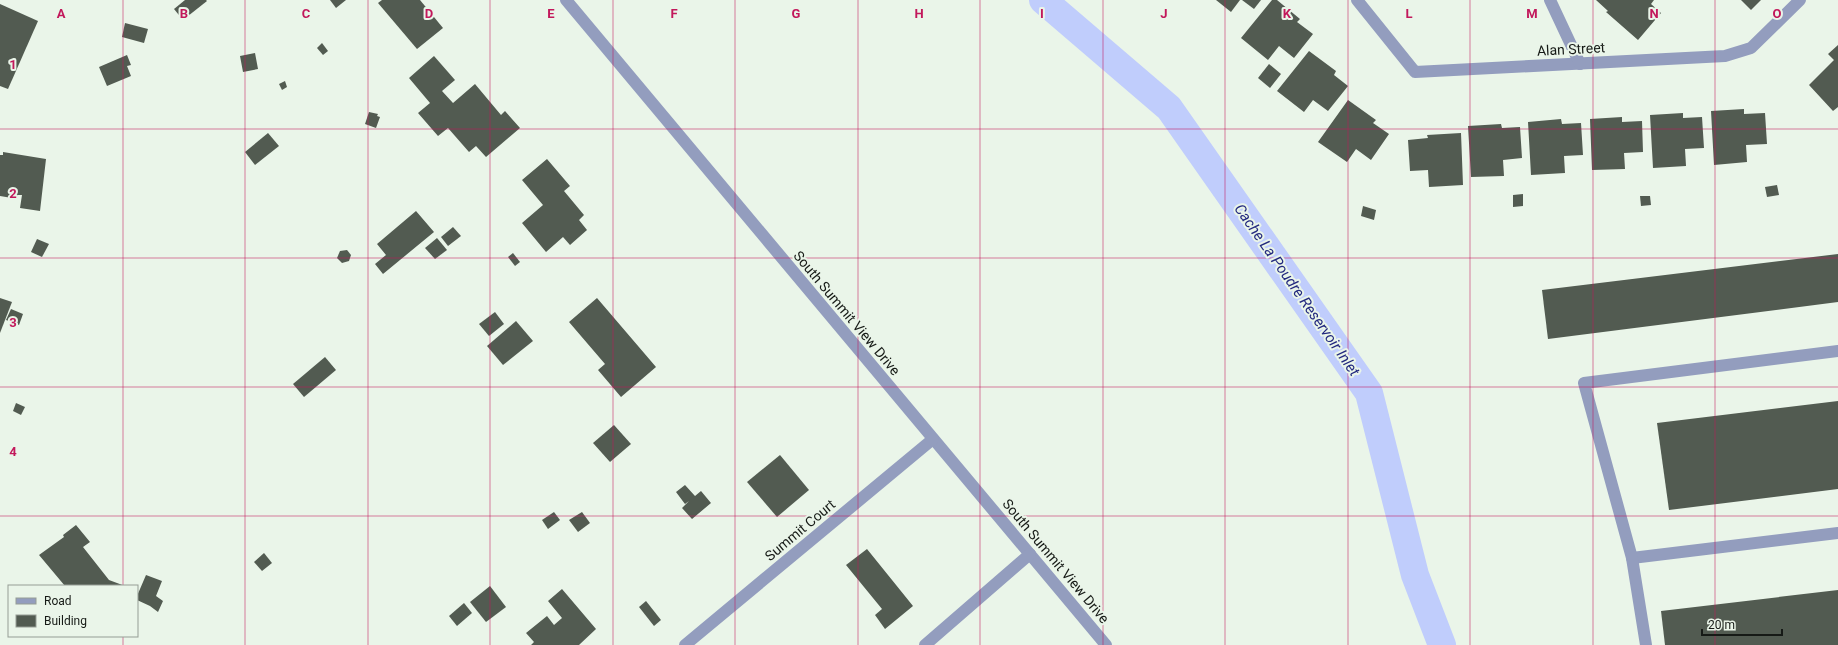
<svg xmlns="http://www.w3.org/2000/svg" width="1838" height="645" font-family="Roboto,sans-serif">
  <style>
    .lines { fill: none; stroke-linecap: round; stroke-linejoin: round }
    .canal { stroke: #c0cdfc; stroke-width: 28 }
    .building { fill: #525b51 }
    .minor { stroke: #939dbe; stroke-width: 12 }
    .grid { fill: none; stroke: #c2185b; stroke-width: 1; stroke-opacity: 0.55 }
    .labels { text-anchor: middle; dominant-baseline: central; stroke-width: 4; stroke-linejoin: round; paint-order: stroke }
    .street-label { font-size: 14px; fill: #161a16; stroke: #eaf5e9 }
    .water-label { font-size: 15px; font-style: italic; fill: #23297f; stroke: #eaf5e9 }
    .grid-label { font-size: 13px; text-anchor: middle; font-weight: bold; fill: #c2185b; stroke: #eaf5e9; stroke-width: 4; stroke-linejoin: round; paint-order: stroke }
  </style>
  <rect width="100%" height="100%" fill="#eaf5e9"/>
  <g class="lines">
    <!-- canal -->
    <path class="canal" d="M1043,0L1169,108L1369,393L1415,575L1442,645"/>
  </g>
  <!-- building -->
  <g class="building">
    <path d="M185,0H206L207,1L183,20L174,9Z"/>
    <path d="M330,0H346L336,8Z"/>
    <path d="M382,0H420L443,28L417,49L378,3Z"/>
    <path d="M1216,0H1240L1231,12Z"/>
    <path d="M1242,0H1261L1254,9Z"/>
    <path d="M1272,0H1277L1300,19L1297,22L1313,34L1294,58L1279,46L1268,60L1241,38Z"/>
    <path d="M1596,0H1654L1651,4L1661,13L1638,40L1606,12L1608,11Z"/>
    <path d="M1741,0H1761L1751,10Z"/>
    <path d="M0,4L38,21L8,89L0,86Z"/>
    <path d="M125,23L148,29L144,43L122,37Z"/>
    <path d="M322,43L328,51L323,55L317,48Z"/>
    <path d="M1838,45V107L1833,111L1809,85L1834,60L1828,54Z"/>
    <path d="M1309,51L1336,71L1334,75L1348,86L1328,111L1313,100L1304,112L1277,91Z"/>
    <path d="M255,53L258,69L243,72L240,56Z"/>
    <path d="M127,55L131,65L127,66L131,76L107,86L99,67Z"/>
    <path d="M434,56L455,80L442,91L453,103L475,84L501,115L505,111L520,128L486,157L476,146L469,152L448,128L438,136L418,113L430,103L409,78Z"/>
    <path d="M1269,64L1281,74L1270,88L1258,78Z"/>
    <path d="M285,81L287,87L282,90L279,84Z"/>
    <path d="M1348,100L1376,120L1373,123L1389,134L1371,160L1356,149L1347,162L1318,142Z"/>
    <path d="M1744,109V114L1765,113L1767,144L1746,145L1747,162L1714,165L1711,111Z"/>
    <path d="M369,112L378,114L377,116L380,117L376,128L365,124Z"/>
    <path d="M1683,113V118L1702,117L1704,148L1685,149L1686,166L1653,168L1650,115Z"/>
    <path d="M1622,117V122L1642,121L1643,152L1624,153L1625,169L1592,170L1590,119Z"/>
    <path d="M1561,119L1562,124L1581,123L1583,155L1564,156L1565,173L1531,175L1528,122Z"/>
    <path d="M1501,124L1502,128L1520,127L1522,158L1503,160L1504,176L1471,177L1468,126Z"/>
    <path d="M268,133L279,146L255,165L245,152Z"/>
    <path d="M1461,133L1463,185L1429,187L1428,170L1410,171L1408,140L1428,138L1427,135Z"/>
    <path d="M3,152L46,159L40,211L20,208L22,195H18V199L0,196V155H3Z"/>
    <path d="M547,159L570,186L564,191L584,215L579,220L587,230L570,245L563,237L546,252L522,223L543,205L522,180Z"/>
    <path d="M1777,185L1779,195L1767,197L1765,187Z"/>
    <path d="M1523,194V206L1513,207V195Z"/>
    <path d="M1640,196H1650L1651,205L1641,206Z"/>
    <path d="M1363,206L1376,210L1374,220L1361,216Z"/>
    <path d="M416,211L434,232L383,274L375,264L386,255L377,244Z"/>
    <path d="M453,227L461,236L448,246L441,237Z"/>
    <path d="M437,238L447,250L435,259L425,248Z"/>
    <path d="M37,239L49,244L42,257L31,252Z"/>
    <path d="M347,250L351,255L349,261L342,263L337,258L340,251Z"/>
    <path d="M513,253L520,262L515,266L508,257Z"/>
    <path d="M1838,254V302L1548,339L1542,290Z"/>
    <path d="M0,298L12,302L0,333Z"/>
    <path d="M597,298L656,367L621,397L598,370L605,364L569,322Z"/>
    <path d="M11,309L23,314L19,325L6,320Z"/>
    <path d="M495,312L504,324L489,336L479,324Z"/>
    <path d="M516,321L533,341L503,365L487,346Z"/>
    <path d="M325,357L336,370L304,397L293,384Z"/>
    <path d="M1838,401V489L1669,510L1657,423Z"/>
    <path d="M16,403L25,407L21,415L13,411Z"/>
    <path d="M614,425L631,444L610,462L593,443Z"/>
    <path d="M780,455L809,490L777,517L747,482Z"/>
    <path d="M685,485L695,496L701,491L711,503L692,519L682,508L689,501L685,504L676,492Z"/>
    <path d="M554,512L560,520L548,529L542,520Z"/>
    <path d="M582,512L590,523L578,532L569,520Z"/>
    <path d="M76,525L90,542L83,547L109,580L125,586H65L39,555L64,537L63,535Z"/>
    <path d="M867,549L913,606L885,629L875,615L882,609L846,565Z"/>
    <path d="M264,553L272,563L262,571L254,562Z"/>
    <path d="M146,575L162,581L156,596L163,601L158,612L150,606L137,600V596Z"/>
    <path d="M490,586L506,607L486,622L470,602Z"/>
    <path d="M562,589L596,629L579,645H531L534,642L526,633L547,616L554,625L562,618L548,601Z"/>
    <path d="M1838,590V645H1665L1661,611Z"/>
    <path d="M646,601L661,620L654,626L639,607Z"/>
    <path d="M464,603L472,613L457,626L449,616Z"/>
  </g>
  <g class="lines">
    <!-- minor -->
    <g class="minor">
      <path d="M566,0L1106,645"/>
      <path d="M1357,0L1415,72L1725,56L1751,48L1800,0"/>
      <path d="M1550,0L1580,64"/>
      <path d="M1632,558L1838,533"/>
      <path d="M685,645L933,439"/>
      <path d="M925,645L1030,554"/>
      <path d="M1646,645L1632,558L1584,383L1838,351"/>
    </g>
  </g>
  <!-- grid -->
  <path class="grid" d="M123,0V586M245,0V645M368,0V645M490,0V645M613,0V645M735,0V645M858,0V645M980,0V645M1103,0V645M1225,0V645M1348,0V645M1470,0V645M1593,0V645M1715,0V645M0,129H1838M0,258H1838M0,387H1838M0,516H1838M123,636V645"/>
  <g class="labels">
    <!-- street labels -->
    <g class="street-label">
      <text transform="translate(1571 49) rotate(-3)">Alan Street</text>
      <text transform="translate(847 313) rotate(50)">South Summit View Drive</text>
      <text transform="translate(800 530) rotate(-40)">Summit Court</text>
      <text transform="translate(1056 561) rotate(50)">South Summit View Drive</text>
    </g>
    <!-- water labels -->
    <g class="water-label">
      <text transform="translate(1297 290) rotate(55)">Cache La Poudre Reservoir Inlet</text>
    </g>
  </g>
  <g class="grid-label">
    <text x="61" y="18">A</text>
    <text x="184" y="18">B</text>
    <text x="306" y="18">C</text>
    <text x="429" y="18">D</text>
    <text x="551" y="18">E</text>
    <text x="674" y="18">F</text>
    <text x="796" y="18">G</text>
    <text x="919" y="18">H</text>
    <text x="1042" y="18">I</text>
    <text x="1164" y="18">J</text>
    <text x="1287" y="18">K</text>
    <text x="1409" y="18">L</text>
    <text x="1532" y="18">M</text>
    <text x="1654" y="18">N</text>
    <text x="1777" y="18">O</text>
    <text x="13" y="69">1</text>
    <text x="13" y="198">2</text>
    <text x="13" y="327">3</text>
    <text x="13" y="456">4</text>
  </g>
  <!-- legend -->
  <rect x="8" y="585" width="130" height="52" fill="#eaf5e9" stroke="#959d95"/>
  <rect x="16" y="598" width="20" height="6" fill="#939dbe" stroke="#959d95"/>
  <text x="44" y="605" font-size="12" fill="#161a16">Road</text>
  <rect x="16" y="615" width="20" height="12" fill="#525b51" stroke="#959d95"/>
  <text x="44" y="625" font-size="12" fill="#161a16">Building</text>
  <!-- scale -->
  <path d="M1702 629v6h80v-6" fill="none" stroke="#161a16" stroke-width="2"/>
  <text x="1708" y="629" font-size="12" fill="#161a16" stroke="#eaf5e9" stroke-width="3" paint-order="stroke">20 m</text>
</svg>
